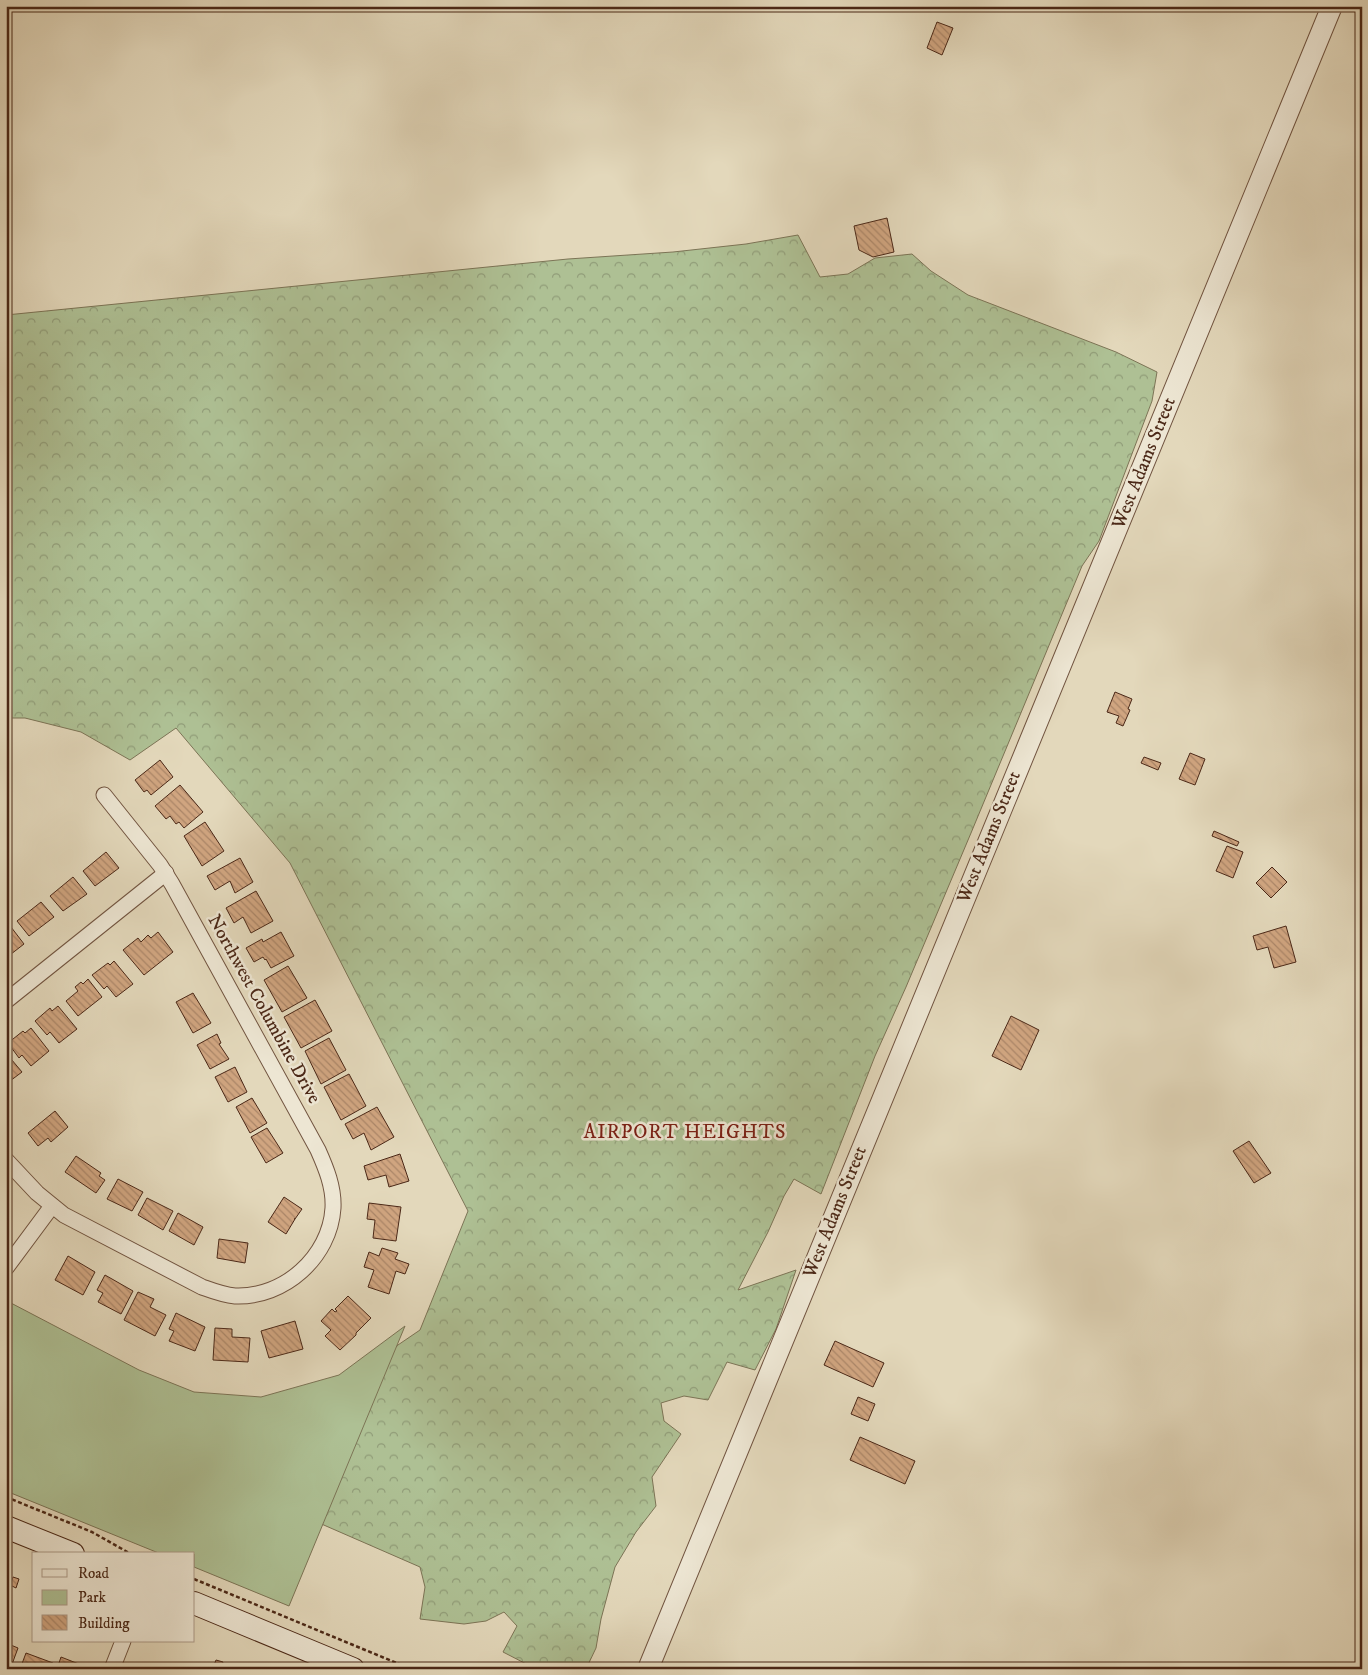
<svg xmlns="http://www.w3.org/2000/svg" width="1368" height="1675" font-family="'IM FELL DW Pica',serif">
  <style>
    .forest { fill: url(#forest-crowns); stroke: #7c7456 }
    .park { fill: #aec094; stroke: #7c7456 }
    .building { fill: url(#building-back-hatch); stroke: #4b2817 }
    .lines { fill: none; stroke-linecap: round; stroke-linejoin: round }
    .minor-casing { stroke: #715440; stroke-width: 17 }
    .tertiary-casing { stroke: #715440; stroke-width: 22 }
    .secondary-casing { stroke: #4b2817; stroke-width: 24 }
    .path { stroke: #4b2817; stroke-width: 2.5; stroke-dasharray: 4 2.5; stroke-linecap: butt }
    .minor { stroke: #ede6d3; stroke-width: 15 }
    .tertiary { stroke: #ede6d3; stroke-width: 20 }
    .secondary { stroke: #ede6d3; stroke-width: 22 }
    .labels { text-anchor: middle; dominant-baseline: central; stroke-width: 5; stroke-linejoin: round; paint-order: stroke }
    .street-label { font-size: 19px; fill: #4b2817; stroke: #ede6d3 }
    .neighbourhood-label { font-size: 20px; letter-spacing: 1px; fill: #7a1f14; stroke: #ede6d3 }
  </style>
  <defs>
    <pattern id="forest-crowns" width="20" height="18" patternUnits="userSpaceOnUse" patternTransform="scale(1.25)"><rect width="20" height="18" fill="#aec094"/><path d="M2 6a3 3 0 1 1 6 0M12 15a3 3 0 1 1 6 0" fill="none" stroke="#909c78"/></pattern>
    <pattern id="building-back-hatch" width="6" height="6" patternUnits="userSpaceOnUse" patternTransform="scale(1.25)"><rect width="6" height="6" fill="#d0a580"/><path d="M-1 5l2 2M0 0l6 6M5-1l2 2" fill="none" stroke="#ab8668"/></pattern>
  </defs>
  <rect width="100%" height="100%" fill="#e3d8bb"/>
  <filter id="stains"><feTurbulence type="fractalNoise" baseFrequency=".004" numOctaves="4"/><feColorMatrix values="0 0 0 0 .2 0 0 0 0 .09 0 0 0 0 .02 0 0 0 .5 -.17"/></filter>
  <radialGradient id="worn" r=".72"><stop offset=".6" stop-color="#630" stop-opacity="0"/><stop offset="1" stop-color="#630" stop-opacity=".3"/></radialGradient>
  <!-- forest -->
  <path class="forest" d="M798,235L820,277L848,274L875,258L912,254L931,271L968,295L1116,352L1157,372L1152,401L1099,541L1082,566L971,833L906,987L875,1056L821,1194L794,1179L784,1196L768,1232L738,1290L796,1270L776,1329L755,1370L727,1362L708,1400L684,1396L661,1403L664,1421L681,1434L652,1477L656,1506L636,1532L615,1567L601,1619L596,1648L586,1669H536L503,1652L517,1626L504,1612L486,1621L464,1624L420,1619L425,1587L420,1567L310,1519L188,1396L264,1405L370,1364L420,1330L468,1211L290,863L176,728L130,760L81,732L25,718H6V315L568,259L673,252L746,244Z"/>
  <!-- park -->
  <path class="park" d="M9,1302L139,1370L194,1392L261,1397L339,1375L405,1326L289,1606L194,1567V1554H161L6,1491V1308Z"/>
  <!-- building -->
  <g class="building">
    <path d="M937,22L953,28L942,55L927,48Z"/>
    <path d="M887,218L894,252L873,257L859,250L854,226Z"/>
    <path d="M1115,692L1132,699L1128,709L1130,710L1123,726L1116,723L1119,716L1107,712Z"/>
    <path d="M1190,753L1205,759L1195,785L1179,779Z"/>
    <path d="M1144,757L1161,763L1158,770L1141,763Z"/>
    <path d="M160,760L173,777L151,795L147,790L144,792L135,780Z"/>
    <path d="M180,785L203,812L184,828L179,822L176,824L170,816L166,819L155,806Z"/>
    <path d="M205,822L224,851L202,866L184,836Z"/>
    <path d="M1214,831L1239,842L1237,846L1212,836Z"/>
    <path d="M1227,846L1243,852L1233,878L1216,871Z"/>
    <path d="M106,852L119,868L95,886L83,871Z"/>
    <path d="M240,858L253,882L235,893L230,881L215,890L207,876Z"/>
    <path d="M1272,867L1287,882L1271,898L1256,883Z"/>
    <path d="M73,877L87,894L63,911L50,896Z"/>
    <path d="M256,891L273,921L251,933L243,917L234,923L226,908Z"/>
    <path d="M41,902L54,917L29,936L17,921Z"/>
    <path d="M1286,926L1296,962L1274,968L1268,947L1257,950L1253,936Z"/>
    <path d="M11,927L24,944L6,958V931Z"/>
    <path d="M158,932L173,952L144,975L123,950L138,938L141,942L148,935L151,938Z"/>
    <path d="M281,932L294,956L271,968L266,959L265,960L263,957L254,962L246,948L262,939L263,942Z"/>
    <path d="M114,961L133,984L116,997L107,986L104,989L92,975L108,963L110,965Z"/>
    <path d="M288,966L307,998L282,1012L264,980Z"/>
    <path d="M88,979L102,997L78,1016L66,1001L78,991L75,987L81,982L83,984Z"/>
    <path d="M193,993L211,1023L193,1033L176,1002Z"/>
    <path d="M315,1000L332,1031L301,1048L284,1017Z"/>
    <path d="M58,1006L77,1029L59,1043L50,1032L47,1035L35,1021L50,1008L52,1011Z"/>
    <path d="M1011,1016L1039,1030L1021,1070L992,1056Z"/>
    <path d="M31,1028L49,1051L31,1066L22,1055L19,1058L8,1043L23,1031L25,1033Z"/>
    <path d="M217,1034L221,1043L219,1044L229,1059L210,1069L197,1045Z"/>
    <path d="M329,1038L346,1070L321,1084L305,1051Z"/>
    <path d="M6,1053L22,1072L6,1084Z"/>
    <path d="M235,1067L247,1092L228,1102L215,1077Z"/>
    <path d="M349,1074L366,1106L341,1120L324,1087Z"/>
    <path d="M252,1098L267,1123L250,1133L236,1107Z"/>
    <path d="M377,1107L394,1137L371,1150L364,1133L353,1139L345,1124Z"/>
    <path d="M55,1111L68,1127L51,1142L48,1138L38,1146L28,1133Z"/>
    <path d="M267,1128L283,1153L266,1163L251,1137Z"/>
    <path d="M1249,1141L1271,1173L1254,1183L1233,1151Z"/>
    <path d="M400,1154L409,1181L389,1187L386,1175L368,1180L364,1166Z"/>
    <path d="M76,1156L101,1173L99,1176L105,1180L96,1193L65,1172Z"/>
    <path d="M118,1179L143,1192L132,1211L107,1199Z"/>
    <path d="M284,1197L302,1209L295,1219H294H295L286,1234L268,1222Z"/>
    <path d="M147,1198L173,1211L163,1230L138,1215Z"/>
    <path d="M369,1203L401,1207L396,1241L373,1238L375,1220L367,1219Z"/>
    <path d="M178,1213L203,1227L194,1245L169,1231Z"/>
    <path d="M219,1239L248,1243L245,1263L217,1258Z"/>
    <path d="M382,1248L398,1253L395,1259L409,1264L405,1274L396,1271L389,1294L368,1287L374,1270L364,1267L369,1252L379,1256Z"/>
    <path d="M68,1256L95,1272L83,1295L55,1280Z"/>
    <path d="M105,1275L133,1291L121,1314L98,1302L103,1293L97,1290Z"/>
    <path d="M138,1292L154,1299L150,1307L166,1315L155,1336L124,1320Z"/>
    <path d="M348,1296L371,1318L356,1333V1335L340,1350L325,1336L331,1330L321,1321L332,1309L335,1312L337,1311L335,1309Z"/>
    <path d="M176,1313L205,1327L195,1351L169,1341L174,1331L169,1329Z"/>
    <path d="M295,1321L303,1349L269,1358L261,1331Z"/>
    <path d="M215,1328L232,1329V1337L250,1338L248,1362L213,1360Z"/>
    <path d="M835,1341L884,1363L873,1387L824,1365Z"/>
    <path d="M858,1397L875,1404L868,1421L851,1414Z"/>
    <path d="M860,1437L915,1461L905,1484L850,1460Z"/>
    <path d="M13,1577L19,1579L16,1588L10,1585Z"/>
    <path d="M6,1643L18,1648L11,1667L6,1665Z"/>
    <path d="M26,1653L53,1663L51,1669H20Z"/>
    <path d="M61,1657L84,1666L82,1669H57Z"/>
    <path d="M216,1660L223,1662L221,1668L214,1665Z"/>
  </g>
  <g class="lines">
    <defs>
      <g id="minor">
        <path d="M6,1001L166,873"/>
        <path d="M6,1160L37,1193L64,1215L202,1287C213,1291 223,1295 235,1296C284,1298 330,1257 333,1208C334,1187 326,1168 318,1150L172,884L160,865L104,795"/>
        <path d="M6,1268L52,1206"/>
        <path d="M112,1669L123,1641"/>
      </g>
      <path id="tertiary" d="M648,1669L1332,6"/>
      <g id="secondary">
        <path d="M6,1527L73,1554"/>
        <path d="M194,1603L353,1669"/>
      </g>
    </defs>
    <!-- minor casing -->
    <use href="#minor" class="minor-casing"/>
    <!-- tertiary casing -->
    <use href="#tertiary" class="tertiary-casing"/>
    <!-- secondary casing -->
    <use href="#secondary" class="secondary-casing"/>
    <!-- path -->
    <g class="path">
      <path d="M6,1497L92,1532L131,1554"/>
      <path d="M194,1579L411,1669"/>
    </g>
    <!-- minor -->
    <use href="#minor" class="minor"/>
    <!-- tertiary -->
    <use href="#tertiary" class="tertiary"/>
    <!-- secondary -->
    <use href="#secondary" class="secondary"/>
  </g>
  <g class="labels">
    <!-- street labels -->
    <g class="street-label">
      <text transform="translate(1144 463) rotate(-68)">West Adams Street</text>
      <text transform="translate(989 837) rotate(-68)">West Adams Street</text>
      <text transform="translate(264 1009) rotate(61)">Northwest Columbine Drive</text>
      <text transform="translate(835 1212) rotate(-68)">West Adams Street</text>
    </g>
    <!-- neighbourhood labels -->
    <g class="neighbourhood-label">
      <text x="685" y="1132">AIRPORT HEIGHTS</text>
    </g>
  </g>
  <!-- margin -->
  <rect width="1368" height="1675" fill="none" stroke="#e3d8bb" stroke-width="25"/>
  <rect x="8" y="8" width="1353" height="1660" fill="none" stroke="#4b2817" stroke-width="2.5"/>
  <rect x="12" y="12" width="1343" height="1650" fill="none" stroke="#4b2817"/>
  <!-- legend -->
  <rect x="32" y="1552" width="162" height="90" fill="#ede6d3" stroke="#ac9a88"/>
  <rect x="42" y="1569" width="25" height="8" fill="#ede6d3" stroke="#ac9a88"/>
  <text x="78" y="1578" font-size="15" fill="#4b2817">Road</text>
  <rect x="42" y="1590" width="25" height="15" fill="#aec094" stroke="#ac9a88"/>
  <text x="78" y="1602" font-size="15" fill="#4b2817">Park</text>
  <rect x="42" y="1615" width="25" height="15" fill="url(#building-back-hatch)" stroke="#ac9a88"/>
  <text x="78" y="1628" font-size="15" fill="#4b2817">Building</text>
  <rect width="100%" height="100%" filter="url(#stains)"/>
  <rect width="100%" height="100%" fill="url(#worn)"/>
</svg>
